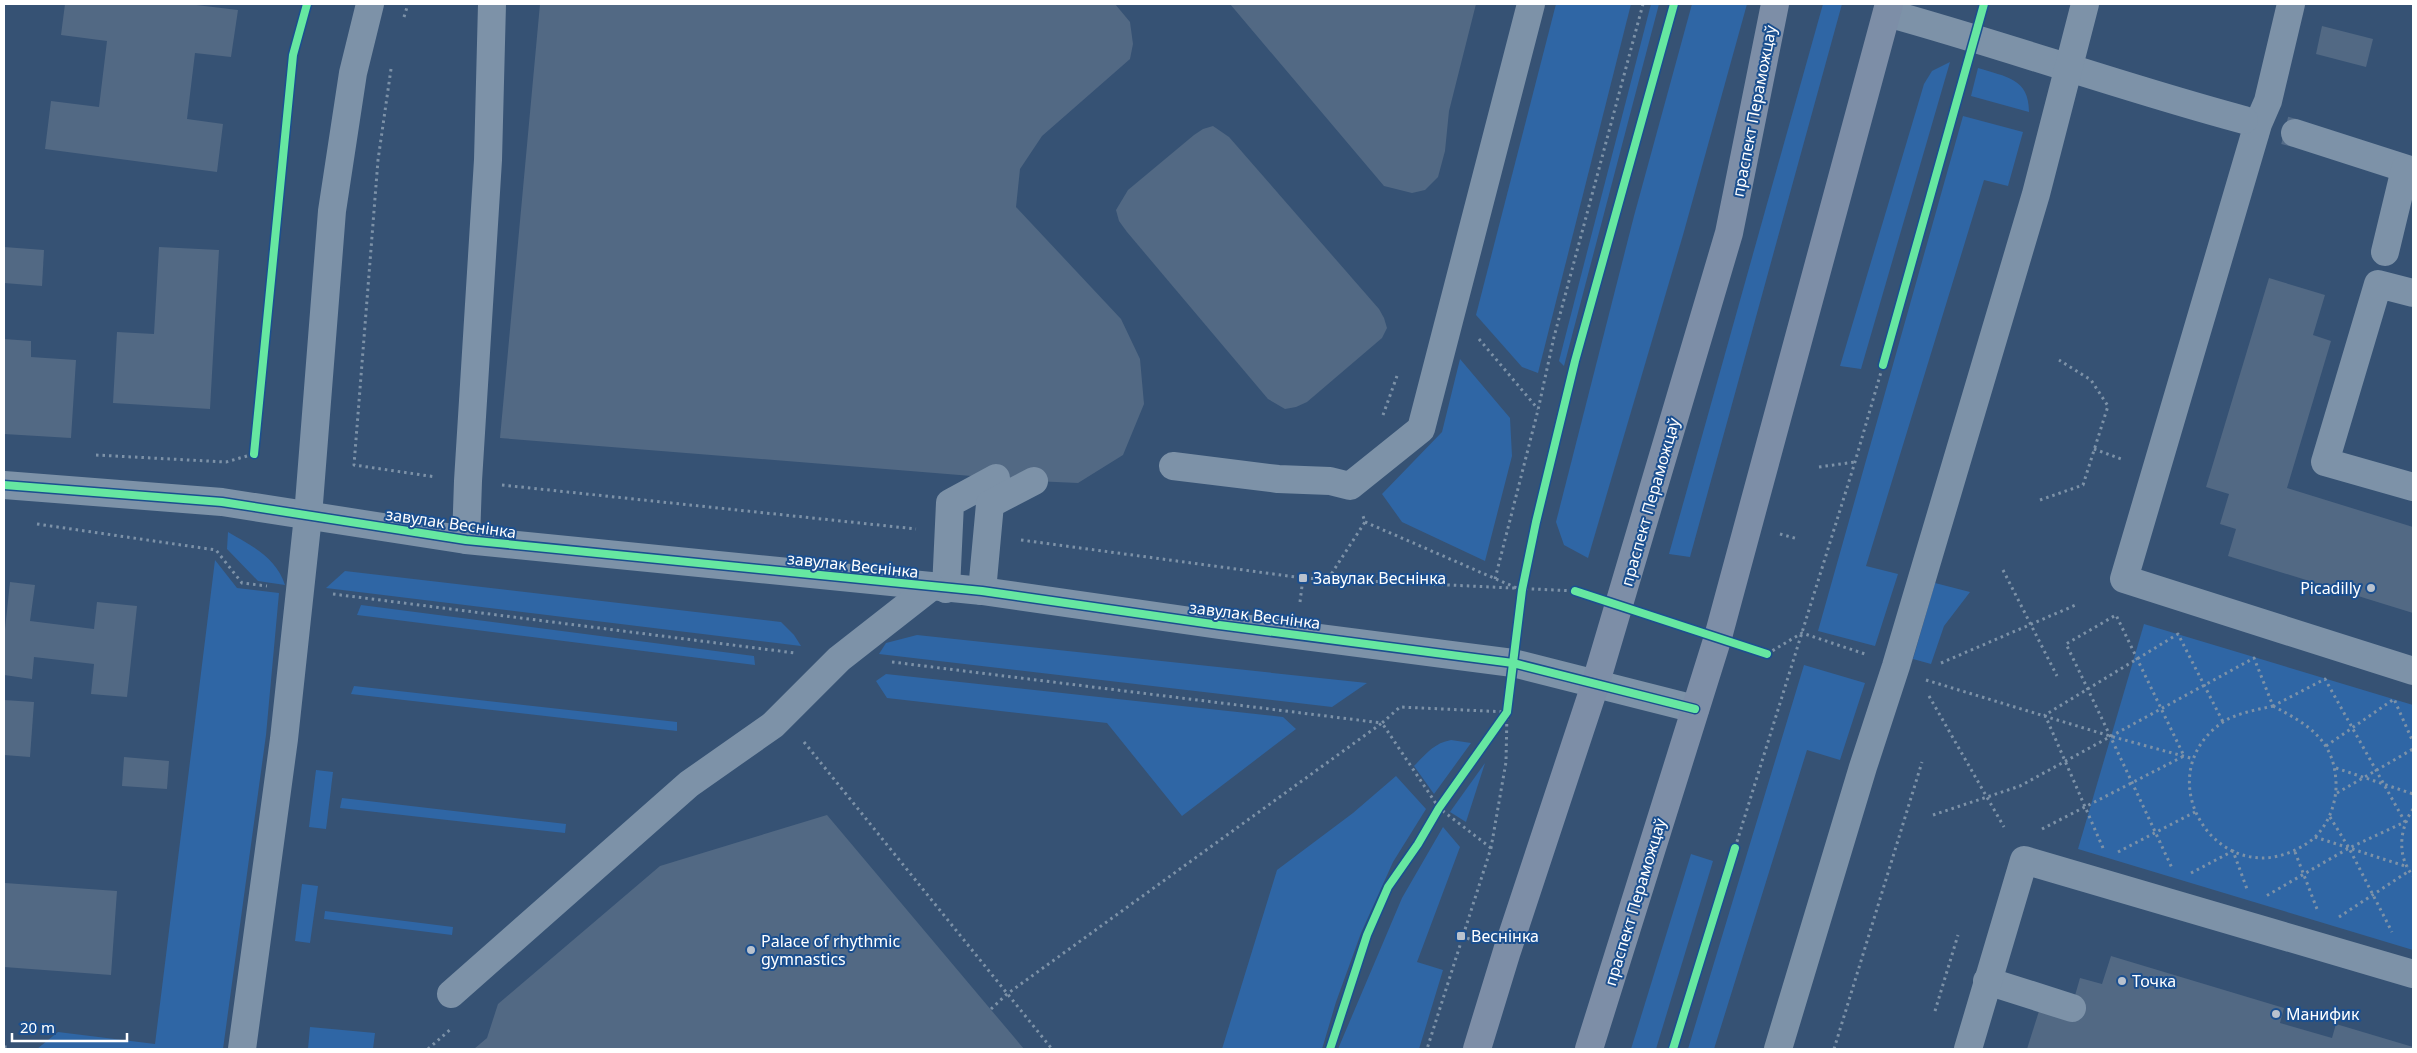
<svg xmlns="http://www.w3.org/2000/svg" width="2417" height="1053" font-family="'Noto Sans',sans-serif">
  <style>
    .green { fill: #2f66a5 }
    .building { fill: #526984 }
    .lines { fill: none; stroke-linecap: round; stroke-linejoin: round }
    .minor-tunnel { stroke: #546c89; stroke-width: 28; stroke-dasharray: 28 14; stroke-linecap: butt }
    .path { stroke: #7d92a8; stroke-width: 3; stroke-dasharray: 2.5 4; stroke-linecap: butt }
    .minor { stroke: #7d92a8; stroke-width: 28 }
    .major { stroke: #7d8ea7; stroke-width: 28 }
    .cycleway-casing { stroke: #1b4f8f; stroke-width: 11 }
    .cycleway { stroke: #66e7a1; stroke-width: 8 }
    .poi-dot { fill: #b9c2ce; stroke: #1b4f8f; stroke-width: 2 }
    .labels { text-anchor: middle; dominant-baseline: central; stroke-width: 4; stroke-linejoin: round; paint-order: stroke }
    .street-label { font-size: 16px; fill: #fff; stroke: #1b4f8f }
    .poi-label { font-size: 16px; fill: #fff; stroke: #1b4f8f; text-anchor: start }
  </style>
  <rect width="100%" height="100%" fill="#365274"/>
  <!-- green -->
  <g class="green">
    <path d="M1556,4H1631L1538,373L1522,367L1476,315Z"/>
    <path d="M1651,4H1659L1564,366L1559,361Z"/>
    <path d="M1692,4H1747L1683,235L1588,558L1564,545L1556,522L1634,216Z"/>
    <path d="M1823,4H1842L1690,557L1669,554Z"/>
    <path d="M1950,62L1861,369L1840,366L1924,84L1932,71Z"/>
    <path d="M1978,68C2006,77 2029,78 2029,112L1971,96Z"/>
    <path d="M1963,116L2023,132L2008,186L1984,180L1866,566L1898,574L1875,646L1818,631Z"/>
    <path d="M1460,359L1510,418L1512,456L1485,561L1402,522L1382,494L1442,432Z"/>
    <path d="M228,532C252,546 276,557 285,585L258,581L227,549Z"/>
    <path d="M215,560L237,588L279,593L266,735L223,1049H37L58,1032L155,1044Z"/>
    <path d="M345,571L781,622L794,635L801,646L326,588Z"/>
    <path d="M1935,583L1970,592L1944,626L1931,664L1913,659Z"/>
    <path d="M361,605L754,656L755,665L357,615Z"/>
    <path d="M2144,624L2413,705V950L2078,849Z"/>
    <path d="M917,635L1367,683L1332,707L879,654L886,643Z"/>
    <path d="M1804,665L1865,683L1840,760L1807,750L1714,1049H1688Z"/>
    <path d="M886,674L1283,717L1296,729L1182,816L1107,723L887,698L876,681Z"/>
    <path d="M354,686L677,722V731L351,694Z"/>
    <path d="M1451,740L1471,743L1434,794L1414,766C1426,754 1434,743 1451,740Z"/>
    <path d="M1485,763L1466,822L1450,812Z"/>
    <path d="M316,770L333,772L326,829L309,827Z"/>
    <path d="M1396,776L1426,809L1393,862L1361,933L1336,1002L1322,1049H1222L1277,870L1353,813Z"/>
    <path d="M342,798L566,824L565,833L340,808Z"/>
    <path d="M1443,827L1460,847L1417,962L1443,970L1419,1049H1338L1402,898Z"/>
    <path d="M1691,854L1713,861L1656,1049H1631Z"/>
    <path d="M302,884L318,886L310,943L295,941Z"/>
    <path d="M325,911L453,927L452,935L324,919Z"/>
    <path d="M310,1027L375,1033L373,1049H308Z"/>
  </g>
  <!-- building -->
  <g class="building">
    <path d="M65,4H188L238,10L231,57L195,53L187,119L223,124L217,172L45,149L51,101L99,107L107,41L61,35Z"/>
    <path d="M540,4H1115L1130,22L1133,44L1130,59L1042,136L1020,169L1016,207L1121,319L1140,359L1144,404L1123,455L1078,483L1034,481L500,438Z"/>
    <path d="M1230,4H1476L1449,111L1445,151L1438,177L1425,190L1412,193L1384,186Z"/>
    <path d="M2322,26L2373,39L2366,67L2316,54Z"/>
    <path d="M1213,126L1229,137L1379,309L1384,318L1387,328L1382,338L1307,402L1296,407L1285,409L1268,399L1127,232L1119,221L1116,210L1128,190L1194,135L1203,129Z"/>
    <path d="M4,247L44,250L42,286L4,283Z"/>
    <path d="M159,247L219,250L210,409L113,403L117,332L154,334Z"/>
    <path d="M2269,278L2325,295L2313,335L2331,341L2287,488L2413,527V613L2228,556L2236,529L2220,524L2229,494L2206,487Z"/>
    <path d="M4,339L31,341V357L76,360L71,438L4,434Z"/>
    <path d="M10,582L35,585L30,621L94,629L97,602L137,606L127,697L91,694L94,664L34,657L32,679L4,675V639Z"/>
    <path d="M4,700L34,702L30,757L4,755Z"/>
    <path d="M124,757L169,761L167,789L122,786Z"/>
    <path d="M827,815L1024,1049H474L487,1038L498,1004L660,866Z"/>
    <path d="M5,883L117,891L111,975L4,967Z"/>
    <path d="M2111,956L2284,1008L2280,1023L2332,1038L2336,1024L2413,1047V1049H2027L2039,1011L2068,1020L2080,978L2102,984Z"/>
  </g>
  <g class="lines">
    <!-- minor-tunnel -->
    <path class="minor-tunnel" d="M2244,120L2295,133"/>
    <!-- path -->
    <g class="path">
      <path d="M404,17L408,4"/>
      <path d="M391,69L378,160L354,465L436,477"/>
      <path d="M1479,339L1538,409"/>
      <path d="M1383,415L1397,376"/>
      <path d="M2094,449L2124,460"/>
      <path d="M96,455L226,462L254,454"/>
      <path d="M1819,467L1855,462"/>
      <path d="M502,485L916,529"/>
      <path d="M2040,500L2083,485L2108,406L2091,380L2059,360"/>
      <path d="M1365,522L1519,589"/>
      <path d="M37,524L216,550L242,583L267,586"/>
      <path d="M1780,534L1798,539"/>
      <path d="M1021,540L1303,578L1575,591"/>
      <path d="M2003,570L2057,676"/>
      <path d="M1328,579L1365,522L1363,516"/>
      <path d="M1495,579L1538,410L1554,337L1643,4"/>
      <path d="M333,594L795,653"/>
      <path d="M1300,602L1303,578"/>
      <path d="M1767,654L1802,633L1865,654"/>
      <path d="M892,662L1382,723L1400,707L1507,712L1506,762L1491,848L1427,1049"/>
      <path d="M1941,663L2078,604"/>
      <path d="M1926,680L2110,736L2194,759"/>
      <path d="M1929,696L2004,827"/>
      <path d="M2273,706C2307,724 2334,739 2336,782C2337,804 2327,829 2309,842C2222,902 2142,777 2223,722C2237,713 2256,710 2273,706Z"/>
      <path d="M804,742L1052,1049"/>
      <path d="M2326,746L2394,699L2413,742"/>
      <path d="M2336,768L2413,794"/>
      <path d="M2337,793L2413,749"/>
      <path d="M2413,809C2399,829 2397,857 2413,876"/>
      <path d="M1933,815L2020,786L2254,658L2273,706L2325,679L2405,822L2349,848L2266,896"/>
      <path d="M2330,817L2349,848L2392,932"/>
      <path d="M2042,829L2184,756L2116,615L2066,644C2102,718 2137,793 2172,868"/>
      <path d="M2315,837L2408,867"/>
      <path d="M1735,848L1855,462L1883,365"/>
      <path d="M2103,848L2045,715L2178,634L2223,722"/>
      <path d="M2118,852L2195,812"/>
      <path d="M2295,852L2317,909"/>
      <path d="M2191,873L2233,851L2247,889"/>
      <path d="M2339,917L2409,871"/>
      <path d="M1461,936L1475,941"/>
      <path d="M991,1009L1007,994L1382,723L1439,808L1491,848"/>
      <path d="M1935,1011L1958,935"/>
      <path d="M4,1047H7"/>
      <path d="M428,1049L452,1028"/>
      <path d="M1834,1049L1922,762"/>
    </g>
    <!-- minor -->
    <g class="minor">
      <path d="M2291,4L2268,101L2258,124L2124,579L2413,671"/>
      <path d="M1887,13C2007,46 2124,88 2244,120"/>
      <path d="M2295,133L2413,171"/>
      <path d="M2385,252L2405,169"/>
      <path d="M2413,293L2378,284L2325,462L2413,487"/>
      <path d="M1173,466L1278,479L1330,481L1350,486L1421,429L1531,4"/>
      <path d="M4,485L222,502L466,540L982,591L1219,625L1513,663L1695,709"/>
      <path d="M466,540L468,481L488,160L492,4"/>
      <path d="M946,589L950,503L996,478"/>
      <path d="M982,591L990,504L1034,481"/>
      <path d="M1987,981L2072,1008"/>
      <path d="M451,994L689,784L773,725L839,659L931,587"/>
      <path d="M242,1049L284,739L308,516L332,211L353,73L370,4"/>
      <path d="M1778,1049L1863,767L1896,666L2036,194L2085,4"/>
      <path d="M1968,1049L2024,860L2413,974"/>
    </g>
    <!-- major -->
    <g class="major">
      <path d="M1477,1049L1507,951L1596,682L1729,233L1775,4"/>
      <path d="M1589,1049L1718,637L1889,4"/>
    </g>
    <defs>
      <g id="cycleway">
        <path d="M1883,365L1984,4"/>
        <path d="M254,454L293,55L307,4"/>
        <path d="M4,485L222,502L466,540L982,591L1219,625L1513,663L1695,709"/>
        <path d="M1575,591L1767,654"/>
        <path d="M1330,1049L1367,935L1388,887L1418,844L1439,808L1507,712L1522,590L1536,522L1575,361L1674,4"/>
        <path d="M1673,1049L1735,848"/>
      </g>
    </defs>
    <!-- cycleway casing -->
    <use href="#cycleway" class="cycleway-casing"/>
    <!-- cycleway -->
    <use href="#cycleway" class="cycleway"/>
  </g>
  <!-- markers -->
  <g class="poi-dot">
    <rect x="1298" y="573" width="10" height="10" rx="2.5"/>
    <circle cx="2371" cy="588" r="5"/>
    <rect x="1456" y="931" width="10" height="10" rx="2.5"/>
    <circle cx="751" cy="950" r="5"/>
    <circle cx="2122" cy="981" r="5"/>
    <circle cx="2276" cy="1014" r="5"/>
  </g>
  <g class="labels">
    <!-- street labels -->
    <g class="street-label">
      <text transform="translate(1754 111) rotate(-79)">праспект Пераможцаў</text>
      <text transform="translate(1650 502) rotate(-74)">праспект Пераможцаў</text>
      <text transform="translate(451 523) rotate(8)">завулак Веснінка</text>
      <text transform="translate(853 565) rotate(6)">завулак Веснінка</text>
      <text transform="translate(1255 615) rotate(7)">завулак Веснінка</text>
      <text transform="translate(1635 902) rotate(-73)">праспект Пераможцаў</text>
    </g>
    <!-- poi labels -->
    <g class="poi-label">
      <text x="1313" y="578">Завулак Веснінка</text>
      <text x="2361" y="588" text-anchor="end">Picadilly</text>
      <text x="1471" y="936">Веснінка</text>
      <text x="761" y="941">Palace of rhythmic<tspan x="761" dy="18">gymnastics</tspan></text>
      <text x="2132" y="981">Точка</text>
      <text x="2286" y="1014">Манифик</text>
    </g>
  </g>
  <!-- border -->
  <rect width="2417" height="1053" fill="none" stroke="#ffffff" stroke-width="10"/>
  <!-- scale -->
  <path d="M12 1033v8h115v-8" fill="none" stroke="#ffffff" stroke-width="2.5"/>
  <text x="20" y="1033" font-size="15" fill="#ffffff" stroke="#1b4f8f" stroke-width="4" paint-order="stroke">20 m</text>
</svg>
